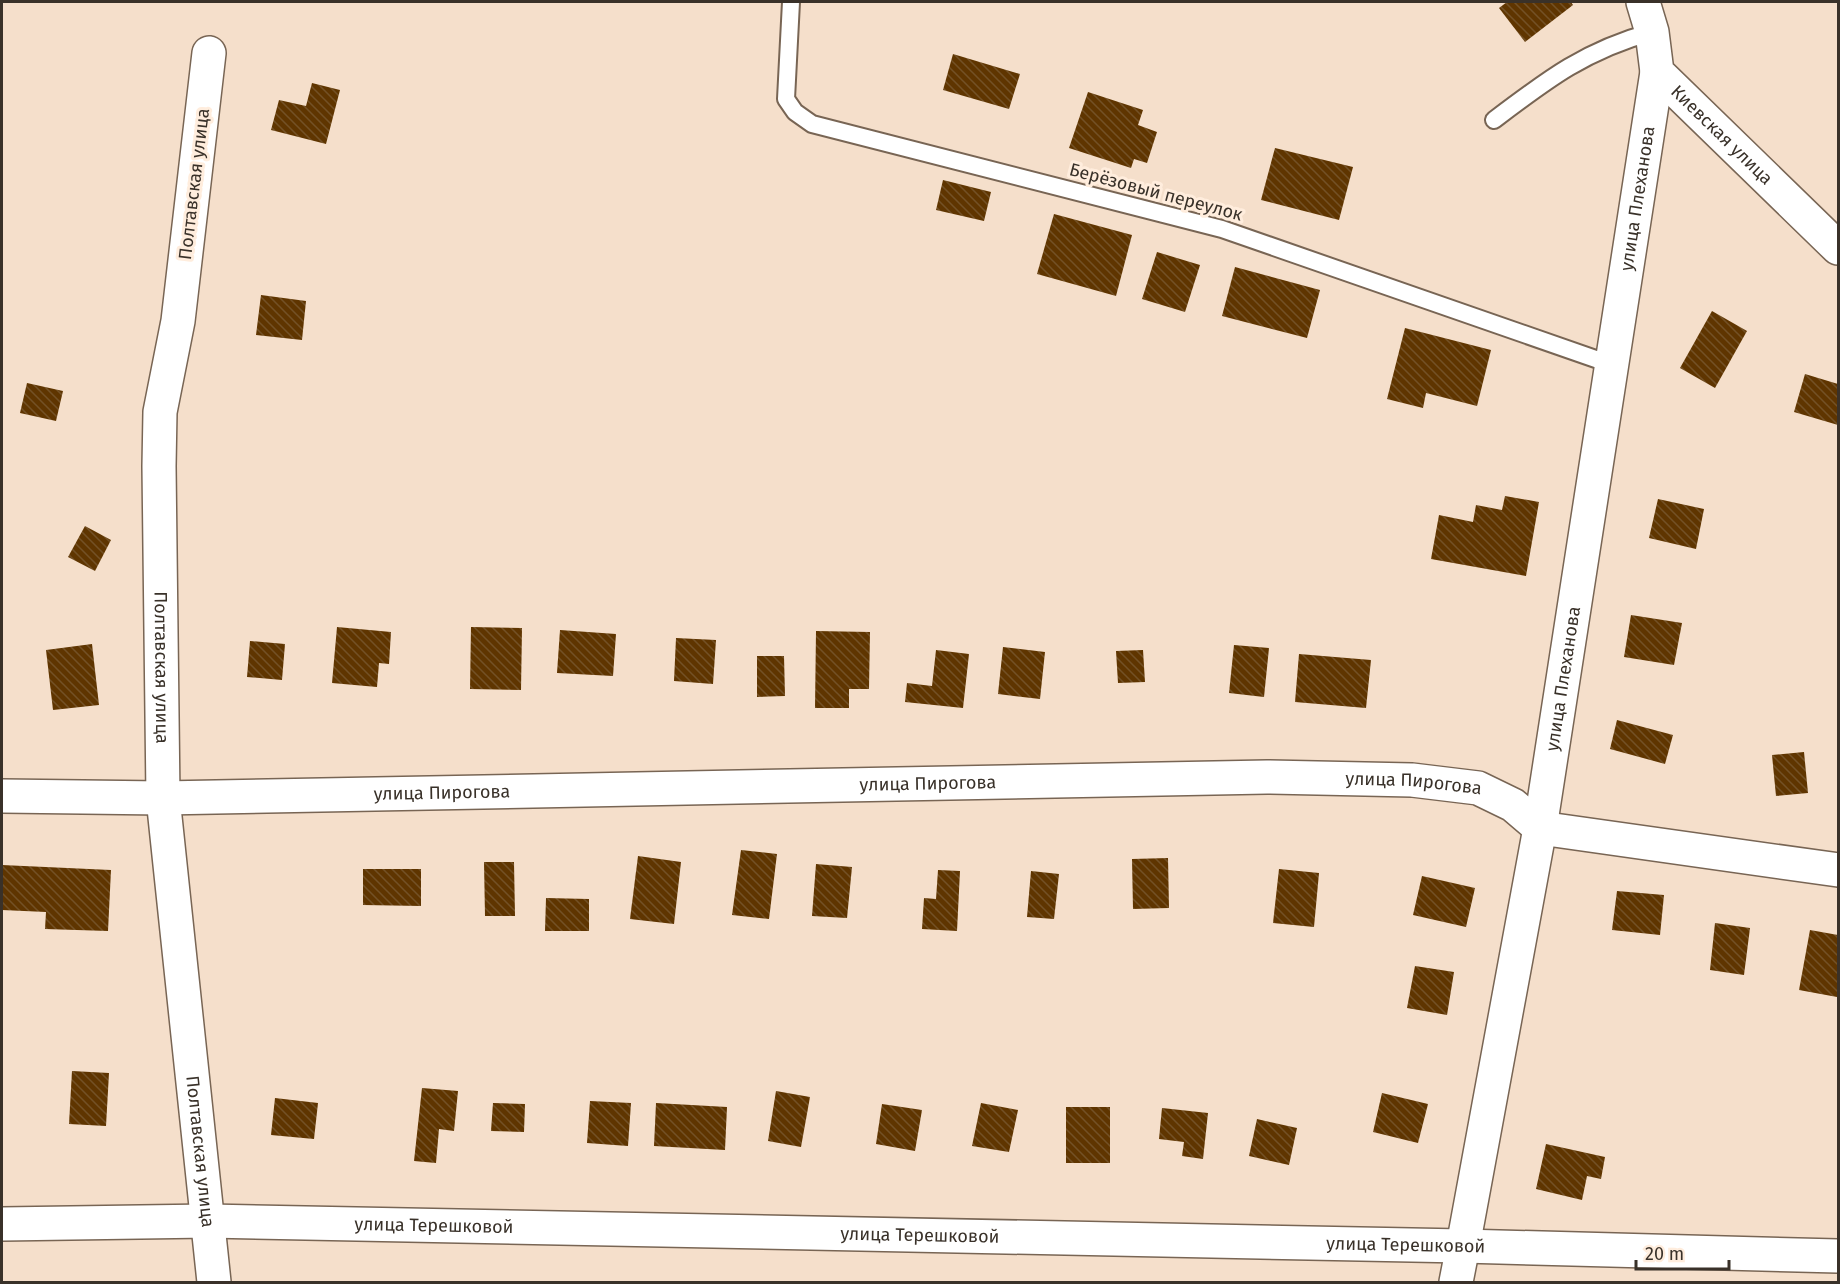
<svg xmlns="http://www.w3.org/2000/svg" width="1840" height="1284" font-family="'Fira Sans',sans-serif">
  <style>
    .building { fill: url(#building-back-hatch) }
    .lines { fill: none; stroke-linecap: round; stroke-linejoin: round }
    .service-casing { stroke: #786554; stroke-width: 20 }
    .minor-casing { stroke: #786554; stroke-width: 36 }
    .tertiary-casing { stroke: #786554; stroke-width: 36 }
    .secondary-casing { stroke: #786554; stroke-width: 36 }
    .service { stroke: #fff; stroke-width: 16 }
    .minor { stroke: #fff; stroke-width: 33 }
    .tertiary { stroke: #fff; stroke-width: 33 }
    .secondary { stroke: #fff; stroke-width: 33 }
    .labels { text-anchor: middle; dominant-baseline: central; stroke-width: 6; stroke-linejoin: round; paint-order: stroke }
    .street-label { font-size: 18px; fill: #393129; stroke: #ffeddd }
  </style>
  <defs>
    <pattern id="building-back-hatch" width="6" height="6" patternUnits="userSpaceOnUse" patternTransform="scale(1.5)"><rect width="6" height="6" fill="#5f3500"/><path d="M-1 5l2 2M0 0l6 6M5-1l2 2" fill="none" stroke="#735126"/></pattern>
  </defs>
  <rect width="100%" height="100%" fill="#f5dfcb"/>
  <!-- building -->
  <g class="building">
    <path d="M1507,2H1571L1573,5L1525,42L1499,8Z"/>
    <path d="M953,54L1020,74L1009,109L943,90Z"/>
    <path d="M312,83L340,90L326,144L271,130L279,100L306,106Z"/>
    <path d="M1088,92L1143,110L1138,125L1157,132L1147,163L1134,159L1131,168L1069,148Z"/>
    <path d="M1275,148L1353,167L1339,220L1261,200Z"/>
    <path d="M943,180L991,192L984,221L936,210Z"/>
    <path d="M1054,214L1132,235L1116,296L1037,274Z"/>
    <path d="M1157,252L1200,265L1185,312L1142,299Z"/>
    <path d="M1235,267L1320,290L1307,338L1222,316Z"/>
    <path d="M261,295L306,301L302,340L256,335Z"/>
    <path d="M1712,311L1747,331L1715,388L1680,368Z"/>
    <path d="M1405,328L1491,350L1477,406L1426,393L1423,408L1387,399Z"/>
    <path d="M1805,374L1838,384V425L1794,412Z"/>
    <path d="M27,383L63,391L56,421L20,413Z"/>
    <path d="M1505,496L1539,502L1526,576L1431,559L1439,515L1473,522L1476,505L1502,510Z"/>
    <path d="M1658,499L1704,509L1696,549L1649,538Z"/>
    <path d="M85,526L111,540L95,571L68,557Z"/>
    <path d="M1631,615L1682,623L1674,665L1624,657Z"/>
    <path d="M337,627L391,632L389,664L379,663L377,687L332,683Z"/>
    <path d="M471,627L522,628L521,690L470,689Z"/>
    <path d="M560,630L616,634L613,676L557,673Z"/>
    <path d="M816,631L870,632L869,689H849V708H815Z"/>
    <path d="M676,638L716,640L713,684L674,681Z"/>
    <path d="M250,641L285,644L282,680L247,677Z"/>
    <path d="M92,644L99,705L53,710L46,650Z"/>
    <path d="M1234,645L1269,648L1264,697L1229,693Z"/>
    <path d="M1003,647L1045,652L1040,699L998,694Z"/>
    <path d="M936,650L969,654L963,708L905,702L907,683L932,686Z"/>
    <path d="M1143,650L1145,682L1118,683L1116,651Z"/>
    <path d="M1299,654L1371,660L1366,708L1295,702Z"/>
    <path d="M757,656H784L785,696L757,697Z"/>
    <path d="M1617,720L1673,735L1665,764L1610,749Z"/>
    <path d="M1804,752L1808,793L1776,796L1772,755Z"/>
    <path d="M741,850L777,854L769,919L732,915Z"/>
    <path d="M638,856L681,862L674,924L630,919Z"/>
    <path d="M1168,858L1169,908L1133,909L1132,859Z"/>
    <path d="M484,862H514L515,916H485Z"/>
    <path d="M816,864L852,867L847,918L812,916Z"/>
    <path d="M2,865L111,870L108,931L45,929L46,912L2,910Z"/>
    <path d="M363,869H421V906L363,905Z"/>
    <path d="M1279,869L1319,873L1314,927L1273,923Z"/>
    <path d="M938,870L960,871L957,931L922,929L924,898L936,899Z"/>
    <path d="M1031,871L1059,874L1054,919L1027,917Z"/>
    <path d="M1422,876L1475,888L1466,927L1413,915Z"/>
    <path d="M1617,891L1664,895L1660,935L1612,930Z"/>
    <path d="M546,898L589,899V931H545Z"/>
    <path d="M1715,923L1750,928L1744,975L1710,970Z"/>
    <path d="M1810,930L1838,935L1837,997L1799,990Z"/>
    <path d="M1415,966L1454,972L1447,1015L1407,1008Z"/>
    <path d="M72,1071L109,1073L106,1126L69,1124Z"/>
    <path d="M422,1088L458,1091L454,1131L439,1129L436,1163L414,1161Z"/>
    <path d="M776,1091L810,1097L801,1147L768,1141Z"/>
    <path d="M1382,1093L1428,1104L1418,1143L1373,1132Z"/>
    <path d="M275,1098L318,1103L314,1139L271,1135Z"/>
    <path d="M590,1101L631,1103L628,1146L587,1143Z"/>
    <path d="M493,1103L525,1104L524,1132L491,1131Z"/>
    <path d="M656,1103L727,1107L725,1150L654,1146Z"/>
    <path d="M981,1103L1018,1110L1009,1152L972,1146Z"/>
    <path d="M882,1104L922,1110L915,1151L876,1144Z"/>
    <rect x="1066" y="1107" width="44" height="56"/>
    <path d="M1162,1108L1208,1113L1203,1159L1182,1156L1184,1142L1159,1139Z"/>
    <path d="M1257,1119L1297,1128L1289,1165L1249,1156Z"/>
    <path d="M1546,1144L1605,1157L1601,1179L1587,1176L1582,1200L1536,1189Z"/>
  </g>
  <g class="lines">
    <defs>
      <g id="service">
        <path d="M791,2L786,99L795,112L812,124L1222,229L1610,364"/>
        <path d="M1494,120C1548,79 1586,50 1652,32"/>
      </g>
      <g id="minor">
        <path id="s1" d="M1643,2L1652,32L1657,72L1838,248"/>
        <path id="s2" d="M209,53L178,321L160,412L159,466L163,798L214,1282"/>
        <path id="s3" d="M2,796L163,798L1267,777L1412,780L1478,788L1513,805L1540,828L1838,870"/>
      </g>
      <g id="tertiary">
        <path id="s4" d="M1463,1246L1540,828L1657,72"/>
      </g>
      <g id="secondary">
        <path id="s5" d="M2,1224L209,1221L1463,1246L1838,1256"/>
        <path d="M1456,1282L1463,1246"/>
      </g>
    </defs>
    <!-- service casing -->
    <use href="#service" class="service-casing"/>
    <!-- minor casing -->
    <use href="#minor" class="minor-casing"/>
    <!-- tertiary casing -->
    <use href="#tertiary" class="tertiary-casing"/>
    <!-- secondary casing -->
    <use href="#secondary" class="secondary-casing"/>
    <!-- service -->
    <use href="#service" class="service"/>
    <!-- minor -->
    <use href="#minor" class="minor"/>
    <!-- tertiary -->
    <use href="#tertiary" class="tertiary"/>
    <!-- secondary -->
    <use href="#secondary" class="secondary"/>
  </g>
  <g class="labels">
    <!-- street labels -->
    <g class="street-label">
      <text stroke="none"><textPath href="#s1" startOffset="162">Киевская улица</textPath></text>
      <text transform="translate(194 184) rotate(-83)">Полтавская улица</text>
      <text transform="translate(1156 192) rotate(15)">Берёзовый переулок</text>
      <text stroke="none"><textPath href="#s4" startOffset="1062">улица Плеханова</textPath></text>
      <text stroke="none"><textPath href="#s2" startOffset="618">Полтавская улица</textPath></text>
      <text stroke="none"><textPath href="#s4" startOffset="576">улица Плеханова</textPath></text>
      <text stroke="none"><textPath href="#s3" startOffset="926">улица Пирогова</textPath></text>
      <text stroke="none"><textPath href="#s3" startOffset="1412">улица Пирогова</textPath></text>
      <text stroke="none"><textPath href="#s3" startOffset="440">улица Пирогова</textPath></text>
      <text stroke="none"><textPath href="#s2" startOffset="1104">Полтавская улица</textPath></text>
      <text stroke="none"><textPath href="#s5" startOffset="432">улица Терешковой</textPath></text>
      <text stroke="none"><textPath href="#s5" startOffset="918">улица Терешковой</textPath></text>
      <text stroke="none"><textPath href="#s5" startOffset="1404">улица Терешковой</textPath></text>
    </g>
  </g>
  <!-- border -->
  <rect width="1840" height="1284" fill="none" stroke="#393129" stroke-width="6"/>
  <!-- scale -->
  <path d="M1636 1260v9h93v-9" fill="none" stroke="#393129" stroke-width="3"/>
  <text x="1645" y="1260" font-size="18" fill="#393129" stroke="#ffeddd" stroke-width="4.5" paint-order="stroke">20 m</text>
</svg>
